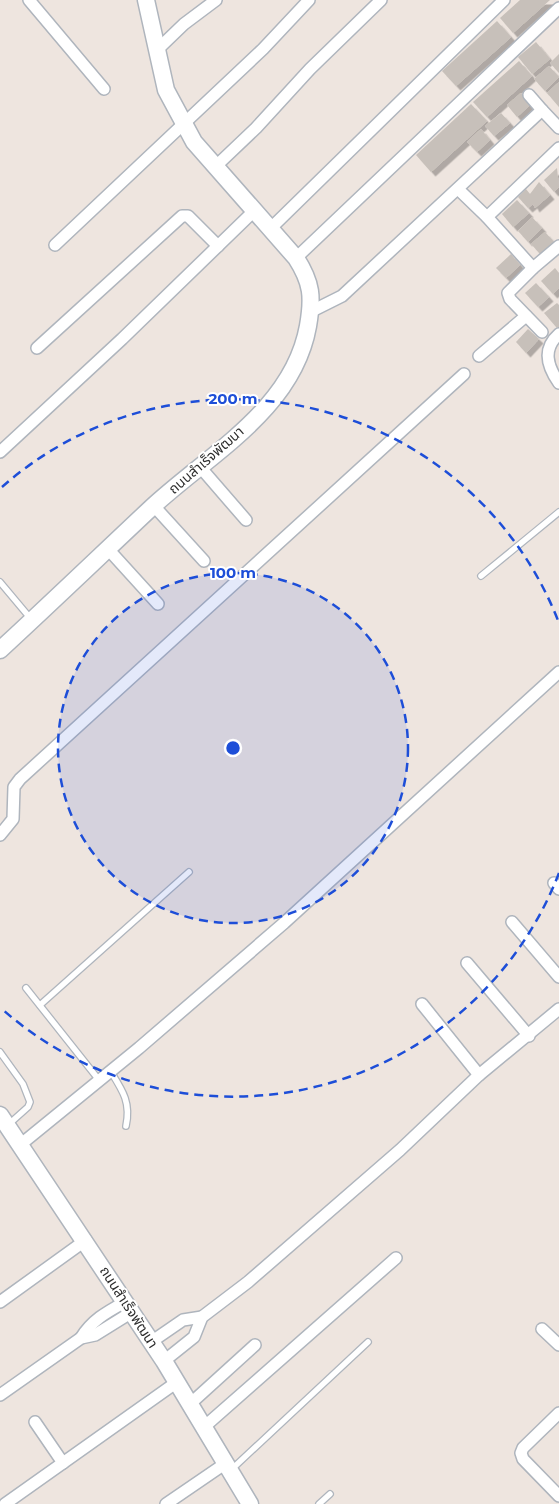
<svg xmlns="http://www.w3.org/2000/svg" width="559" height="1504" font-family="Montserrat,'Noto Sans Thai',sans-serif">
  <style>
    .building { fill: #c7c0ba; filter: url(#shadow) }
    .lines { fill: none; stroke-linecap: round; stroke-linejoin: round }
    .lane-casing { stroke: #afb5bd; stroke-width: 8 }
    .street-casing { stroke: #afb5bd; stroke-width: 14 }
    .secondary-casing { stroke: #afb5bd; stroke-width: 19 }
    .lane { stroke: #fff; stroke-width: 5.5 }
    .street { stroke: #fff; stroke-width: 11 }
    .secondary { stroke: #fff; stroke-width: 16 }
    .ring { fill: none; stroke: #1d4ed8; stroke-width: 2.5; stroke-dasharray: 9 6 }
    .labels { text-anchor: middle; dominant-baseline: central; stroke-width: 4; stroke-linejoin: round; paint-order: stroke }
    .street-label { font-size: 14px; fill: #2d2d2d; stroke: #fff }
    .centre { fill: #1d4ed8; stroke: #fff; stroke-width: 2.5 }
    .ring-label { font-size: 15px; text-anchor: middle; font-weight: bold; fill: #1d4ed8; stroke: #fff; stroke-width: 4; stroke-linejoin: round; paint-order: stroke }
  </style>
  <defs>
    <filter id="shadow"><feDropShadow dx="4.5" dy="4.5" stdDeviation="0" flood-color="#0004"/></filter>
  </defs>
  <rect width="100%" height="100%" fill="#eee5df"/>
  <!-- building -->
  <g class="building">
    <path d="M520,0H550L513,33L500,18Z"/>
    <path d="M497,21L511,37L456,86L442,71Z"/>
    <path d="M536,42L550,59L532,74L518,57Z"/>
    <path d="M559,54V73L550,63Z"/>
    <path d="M519,61L532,76L487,117L473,102Z"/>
    <path d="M549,66L559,77L545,91L534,79Z"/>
    <path d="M559,82V107L547,93Z"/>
    <path d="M521,93L531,104L517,117L507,105Z"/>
    <path d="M471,104L487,121L431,172L416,155Z"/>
    <path d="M501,113L510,123L494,136L485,126Z"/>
    <path d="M481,129L490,140L477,152L467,142Z"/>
    <path d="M557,168L559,187L554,192L544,180Z"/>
    <path d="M539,182L550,195L535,208L533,204L528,208L518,197L526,189L530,194Z"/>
    <path d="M517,200L529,213L513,227L502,214Z"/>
    <path d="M532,217L542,228L528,242L518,231Z"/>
    <path d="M545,232L555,243L541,255L531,244Z"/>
    <path d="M511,254L520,265L506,278L496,268Z"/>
    <path d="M555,268L559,273V288L553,294L541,281Z"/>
    <path d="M536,283L549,297L538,307L525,293Z"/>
    <path d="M557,303L559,305V326L557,328L544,313Z"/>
    <path d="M528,329L539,339L526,353L516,342Z"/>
  </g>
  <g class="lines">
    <defs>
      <g id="lane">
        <path d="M481,576L559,512"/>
        <path d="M0,582L31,619"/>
        <path d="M26,988L99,1080"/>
        <path d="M40,1005L189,872"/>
        <path d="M0,1052L23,1084L30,1102L28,1107L9,1124"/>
        <path d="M111,1072C123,1091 131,1103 126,1126"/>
        <path d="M232,1469L368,1342"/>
        <path d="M319,1504L330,1494"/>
      </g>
      <g id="street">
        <path d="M29,0L104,89"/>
        <path d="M157,50L184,24L216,0"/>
        <path d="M529,95L542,110"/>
        <path d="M215,167L256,128L310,69L381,0"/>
        <path d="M458,189L487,217L533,268"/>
        <path d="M487,217L559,148"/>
        <path d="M270,229L504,0"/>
        <path d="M55,245L263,49L309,0"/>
        <path d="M296,258L559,8"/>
        <path d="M310,312L342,296L542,110L559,128"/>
        <path d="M542,332L510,299L508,293L533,268L559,246"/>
        <path d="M559,334C542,349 547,366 559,383"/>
        <path d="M37,348L182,216H188L218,246"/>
        <path d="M479,356L526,316"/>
        <path d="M0,452L122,339L254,211"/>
        <path d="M201,468L246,520"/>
        <path d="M154,506L204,561"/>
        <path d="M108,549L158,604"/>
        <path d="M0,835L13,819L14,787L20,779L464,374"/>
        <path d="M554,883L559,889"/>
        <path d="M512,922L559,977"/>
        <path d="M467,963L529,1036"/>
        <path d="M422,1004L479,1075"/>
        <path d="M20,1145L139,1048L284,923L559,672"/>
        <path d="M0,1302L86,1240"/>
        <path d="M542,1329L559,1345"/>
        <path d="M81,1338C92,1320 107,1312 125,1302"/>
        <path d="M151,1342L183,1320L202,1317"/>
        <path d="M164,1361L194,1337L202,1317L248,1282L400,1150L479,1075L559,1009"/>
        <path d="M0,1395L81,1338L95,1335L132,1312"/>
        <path d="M190,1404L255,1345"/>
        <path d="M559,1413L523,1448L521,1453L523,1459L559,1496"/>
        <path d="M35,1422L63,1463"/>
        <path d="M204,1427L396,1258"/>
        <path d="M5,1504L177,1382"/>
        <path d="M166,1504L226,1463"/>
      </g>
      <g id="secondary">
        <path d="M0,650C51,603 101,555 151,508C209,454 293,410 308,326C313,297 312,283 296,258L194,142L166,90L146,0"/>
        <path d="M0,1115L164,1361L250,1504"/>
      </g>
    </defs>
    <!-- lane casing -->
    <use href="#lane" class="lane-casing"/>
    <!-- street casing -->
    <use href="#street" class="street-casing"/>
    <!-- secondary casing -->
    <use href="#secondary" class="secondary-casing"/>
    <!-- lane -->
    <use href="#lane" class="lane"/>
    <!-- street -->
    <use href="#street" class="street"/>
    <!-- secondary -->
    <use href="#secondary" class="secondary"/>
  </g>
  <!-- distance rings -->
  <circle cx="233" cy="748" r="175" fill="#1d4ed8" fill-opacity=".12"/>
  <g class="ring">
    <circle cx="233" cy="748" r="175"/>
    <path d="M559 873A349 349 0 0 1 2 1009M2 487A349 349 0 0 1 559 623"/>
  </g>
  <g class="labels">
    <!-- street labels -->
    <g class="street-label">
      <text transform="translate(206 460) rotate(-41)">ถนนสำเร็จพัฒนา</text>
      <text transform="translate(129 1307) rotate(57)">ถนนสำเร็จพัฒนา</text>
    </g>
  </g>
  <circle cx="233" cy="748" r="8" class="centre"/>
  <g class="ring-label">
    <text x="233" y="404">200 m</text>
    <text x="233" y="578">100 m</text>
  </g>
</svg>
